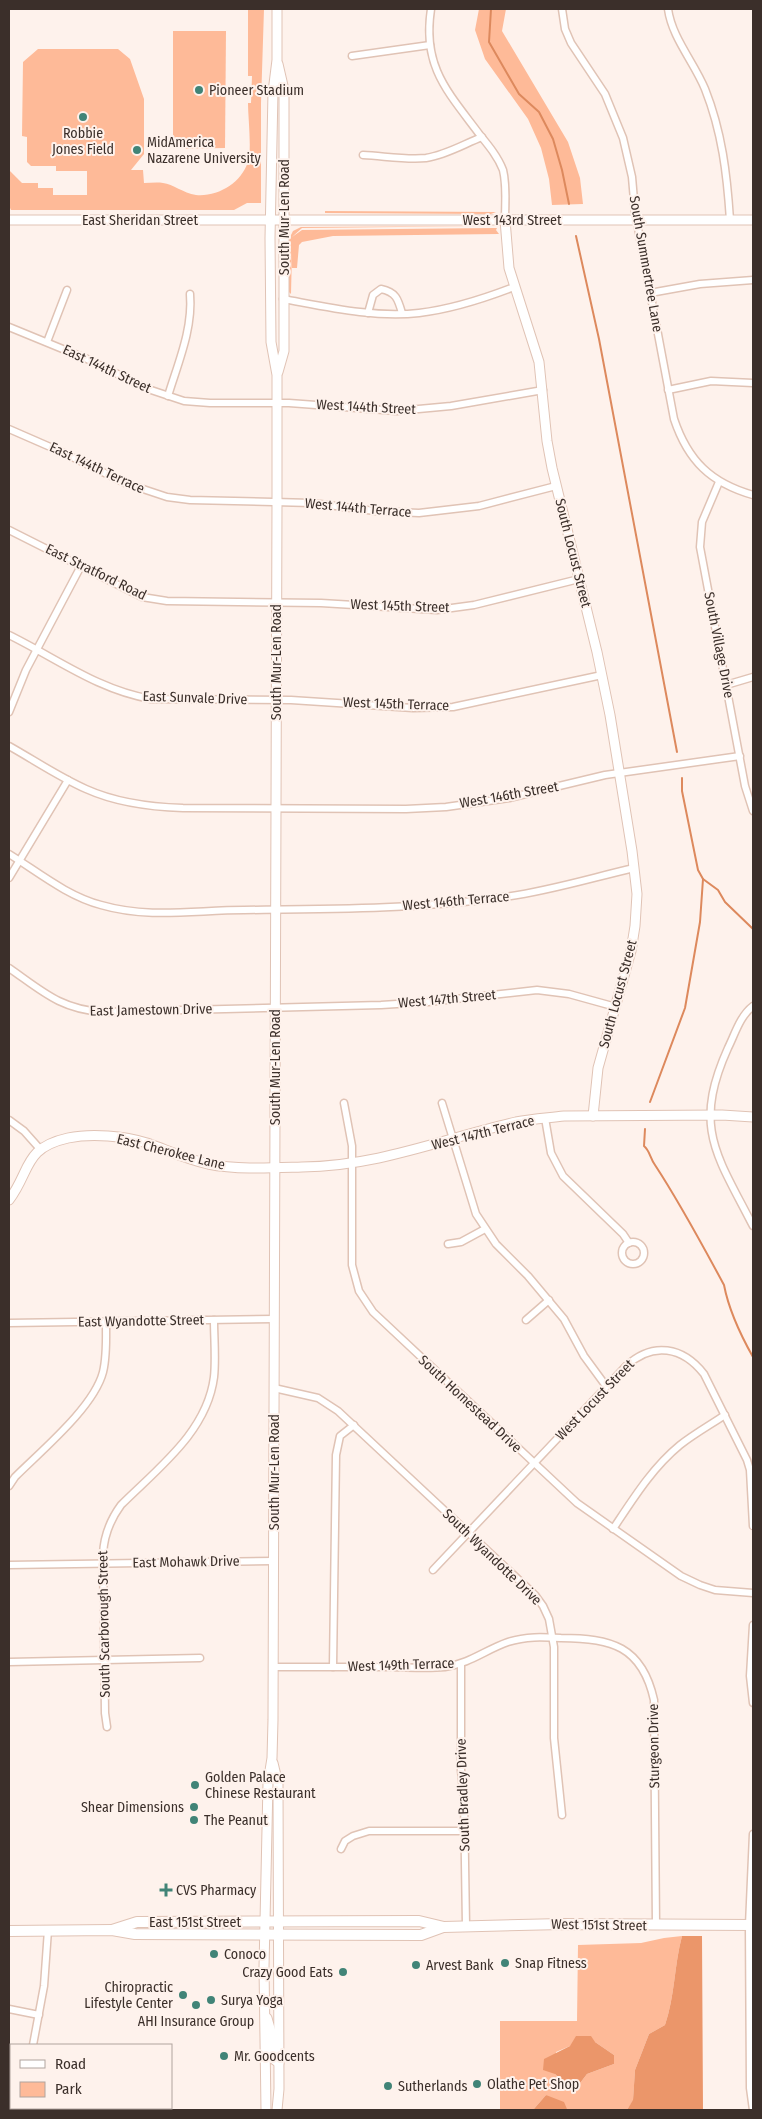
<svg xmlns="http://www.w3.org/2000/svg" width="762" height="2119" font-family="'Fira Sans Condensed',sans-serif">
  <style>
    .green { fill: #feba98; fill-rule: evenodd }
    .forest { fill: #eb966a }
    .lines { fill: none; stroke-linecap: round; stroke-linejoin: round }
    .stream { stroke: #dd895d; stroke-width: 2 }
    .street-casing { stroke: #e0c3b5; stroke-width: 9 }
    .secondary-casing { stroke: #e0c3b5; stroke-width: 11 }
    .primary-casing { stroke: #e0c3b5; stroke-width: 12 }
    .street { stroke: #fff; stroke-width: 6 }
    .secondary { stroke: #fff; stroke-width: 9 }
    .primary { stroke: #fff; stroke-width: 10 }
    .poi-dot { fill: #418477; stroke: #fef2ec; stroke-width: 2 }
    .labels { text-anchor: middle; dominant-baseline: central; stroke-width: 4; stroke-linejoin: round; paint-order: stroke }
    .poi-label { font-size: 14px; fill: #3b2f2a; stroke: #fef2ec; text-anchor: start }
    .street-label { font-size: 14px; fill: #3b2f2a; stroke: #fef2ec }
  </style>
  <rect width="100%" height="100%" fill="#fef2ec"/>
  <!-- green -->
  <g class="green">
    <path d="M248,9H264L261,103V203H247L234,210H11L9,206V170L22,183H38V188H53V195H87V171H56V166H31L27,162V137L22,136L23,62L38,49H118L130,59L144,99V154L131,170H143L144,183C150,183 157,182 163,183C173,184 183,193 196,195C218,197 241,183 248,162C252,150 248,117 248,103H251L252,76H248Z"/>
    <path d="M479,9H506L502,31L568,142L580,178L583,204L552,205L549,179L541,148L528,119L485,59L475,30Z"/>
    <path d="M173,31H226L225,148L173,149Z"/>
    <path d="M325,211L496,212L491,214L325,213Z"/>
    <path d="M495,226L302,228L292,237L302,230L493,228H497L496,230L499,234L333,236L302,242L299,245L297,268H292V251L291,294L288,291V241L293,231L301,227Z"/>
    <path d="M682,1936C674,1966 675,1996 665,2025L649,2034L635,2070L633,2101L627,2110H566L567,2109L546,2095L533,2110H500V2021H577L578,1945L641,1943L664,1938ZM595,2042L614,2055V2064L587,2074L577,2087L570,2088L555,2074L556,2052L570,2046Z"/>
  </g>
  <!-- forest -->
  <g class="forest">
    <path d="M682,1936H702L703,2110H627L633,2100L635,2070L649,2034L665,2025C675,1996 674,1966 682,1936Z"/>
    <path d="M576,2036H591L595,2042L614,2055V2064L587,2074L577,2087L570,2088L555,2074L543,2070L544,2059L570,2046Z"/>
    <path d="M546,2095L564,2102L567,2109L533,2110Z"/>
  </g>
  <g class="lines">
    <!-- stream -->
    <g class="stream">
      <path d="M491,9L489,42L519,94L539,112L553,139L562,170L569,204"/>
      <path d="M576,236L599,339L677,752"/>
      <path d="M682,778V791L698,870L703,879L718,890L725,902L753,929"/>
      <path d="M650,1102L685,1008L700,922L703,879"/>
      <path d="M645,1129L644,1146C650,1151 650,1158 655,1165C680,1203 702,1244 724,1285C729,1311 740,1334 753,1357"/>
    </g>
    <defs>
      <g id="street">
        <path d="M431,9C422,67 448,92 480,135C489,146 498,157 503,170C507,186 505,204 505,220"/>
        <path d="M562,9L565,29L571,43L605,94L623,138L632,177L635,212L674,419C688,461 711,483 753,495"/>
        <path d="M668,9C672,38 694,62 705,89C722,132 727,174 730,220"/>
        <path d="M352,56L430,45"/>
        <path d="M363,155C384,156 406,160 426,158C446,155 464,144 482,137"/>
        <path d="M650,293L700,284L753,280"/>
        <path d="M283,299C327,307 374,318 419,313C453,309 483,299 514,287"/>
        <path d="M368,313L373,295L381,289C396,292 398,299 402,313"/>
        <path d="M9,327L87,359L148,389L184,401L210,403H289L397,411L451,406L543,390"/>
        <path d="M47,342L67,290"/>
        <path d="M668,390L711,381L753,383"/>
        <path d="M168,396C178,363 193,329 190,294"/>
        <path d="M9,429L64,453L125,483L167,497L190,500L312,503L375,511L419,513L479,506L556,486"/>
        <path d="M719,482L702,522L700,547L745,786L753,811"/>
        <path d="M9,530L142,597L167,601L321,603L437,610L474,605L579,579"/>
        <path d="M9,635C56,658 98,690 151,699L291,700L413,708L453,707L602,675"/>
        <path d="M726,685L753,677"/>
        <path d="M9,712L26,670L81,566"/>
        <path d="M9,746C34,760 59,777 86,789C117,803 150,807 183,808L406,809L446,807L509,798L605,775L740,756"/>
        <path d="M9,854C38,872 67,896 101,905C149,919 196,910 244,910C331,909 419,909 505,897C549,891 591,878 634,868"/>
        <path d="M9,878L68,780"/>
        <path d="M9,968C42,991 60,1009 102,1012L381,1005L428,1002L537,990L569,994L616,1007"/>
        <path d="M753,1006C740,1016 735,1034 728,1048C692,1128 717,1155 753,1226"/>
        <path d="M344,1103L352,1146V1265L359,1291L373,1312L577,1503L681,1576L700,1585L715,1590L753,1593"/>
        <path d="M442,1103L476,1214L496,1244L528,1276L564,1319L584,1356L606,1386"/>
        <path d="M545,1118L551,1153L563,1176L623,1234L629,1243"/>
        <path d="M9,1120L24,1131L40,1149"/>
        <circle cx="633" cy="1253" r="11"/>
        <path d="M448,1244L461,1242L485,1229"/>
        <path d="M526,1320L549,1300"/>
        <path d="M9,1323L274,1319"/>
        <path d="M274,1388L318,1398L338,1411L535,1595L543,1606L549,1619L554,1647V1738L562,1815"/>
        <path d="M9,1486L15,1477C42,1450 94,1407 103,1372C107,1356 106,1338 106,1322"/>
        <path d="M613,1529C633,1499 652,1468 680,1445C694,1434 710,1425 725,1415"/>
        <path d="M9,1565L273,1561"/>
        <path d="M433,1570L626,1366C653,1341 683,1347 704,1374L747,1460L750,1470L753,1526"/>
        <path d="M753,1625L750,1676L753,1703"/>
        <path d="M9,1662L200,1658"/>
        <path d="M461,1664V1770L464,1800L466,1926"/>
        <path d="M273,1667C311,1667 349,1667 388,1667C406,1667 426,1669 445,1667C471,1663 485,1650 508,1642C526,1636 543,1637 561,1638C611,1638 642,1646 654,1700L656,1925"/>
        <path d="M333,1667L336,1455L340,1436L354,1425"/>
        <path d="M107,1727L105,1713L103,1554C104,1535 110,1520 121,1505C158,1468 207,1432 214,1377C216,1359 214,1338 214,1320"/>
        <path d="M341,1849L345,1841L353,1836L369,1831H465"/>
        <path d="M9,2009L39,2015"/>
        <path d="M33,2045L44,1986L48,1930"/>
        <path d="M13,2108L18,2110"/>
        <path d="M753,2110L750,2088L749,1925L753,1834"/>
      </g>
      <g id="secondary">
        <path d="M9,220H753"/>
        <path d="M505,220L509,268L539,362L547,441L552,468L597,652L610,715L632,851L637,894L635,926L631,951L598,1068L593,1116"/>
        <path d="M278,372L284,351V90L278,64"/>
        <path d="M9,1200C31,1171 23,1148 68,1138C92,1133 124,1136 147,1143C167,1150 186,1159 208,1164C238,1170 271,1168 302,1167C379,1166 442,1139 516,1122C532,1119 548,1118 564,1116L722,1115L753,1117"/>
        <path d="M273,1763L278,1784L279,2089L277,2110"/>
        <path d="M267,2018L271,2032L272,2058L279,2063"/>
        <path d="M266,2110L264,1967L268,1783L272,1758L273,1720L277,502V375L271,342L270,238L273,92L277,60V9"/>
      </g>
      <g id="primary">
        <path d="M112,1930L137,1922L419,1921L444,1927L562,1924L753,1925"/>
        <path d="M9,1931L112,1930L135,1934L421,1935L443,1927"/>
      </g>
    </defs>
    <!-- street casing -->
    <use href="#street" class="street-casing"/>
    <!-- secondary casing -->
    <use href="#secondary" class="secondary-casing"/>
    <!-- primary casing -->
    <use href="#primary" class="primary-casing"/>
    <!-- street -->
    <use href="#street" class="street"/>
    <!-- secondary -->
    <use href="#secondary" class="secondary"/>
    <!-- primary -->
    <use href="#primary" class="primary"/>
  </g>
  <!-- markers -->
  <g class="poi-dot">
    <circle cx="199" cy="90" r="5"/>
    <circle cx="83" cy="117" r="5"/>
    <circle cx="137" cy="150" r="5"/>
    <circle cx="195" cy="1785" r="5"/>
    <circle cx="194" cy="1807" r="5"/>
    <circle cx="194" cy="1820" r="5"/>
    <path d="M163.5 1882.5h5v5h5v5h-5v5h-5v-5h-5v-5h5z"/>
    <circle cx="214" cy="1954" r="5"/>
    <circle cx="505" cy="1963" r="5"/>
    <circle cx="416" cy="1965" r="5"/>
    <circle cx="343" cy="1972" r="5"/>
    <circle cx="183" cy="1995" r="5"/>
    <circle cx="211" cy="2000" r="5"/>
    <circle cx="196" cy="2005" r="5"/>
    <circle cx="224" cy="2056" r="5"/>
    <circle cx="477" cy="2084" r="5"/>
    <circle cx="388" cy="2086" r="5"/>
  </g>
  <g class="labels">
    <!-- poi labels -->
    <g class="poi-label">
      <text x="209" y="90">Pioneer Stadium</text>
      <text x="83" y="133" text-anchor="middle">Robbie<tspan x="83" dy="16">Jones Field</tspan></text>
      <text x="147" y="142">MidAmerica<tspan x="147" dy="16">Nazarene University</tspan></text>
      <text x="205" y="1777">Golden Palace<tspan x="205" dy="16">Chinese Restaurant</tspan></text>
      <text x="184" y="1807" text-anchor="end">Shear Dimensions</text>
      <text x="204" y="1820">The Peanut</text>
      <text x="176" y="1890">CVS Pharmacy</text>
      <text x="224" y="1954">Conoco</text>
      <text x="515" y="1963">Snap Fitness</text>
      <text x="426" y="1965">Arvest Bank</text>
      <text x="333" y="1972" text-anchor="end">Crazy Good Eats</text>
      <text x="173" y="1987" text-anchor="end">Chiropractic<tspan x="173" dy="16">Lifestyle Center</tspan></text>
      <text x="221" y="2000">Surya Yoga</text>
      <text x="196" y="2021" text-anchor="middle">AHI Insurance Group</text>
      <text x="234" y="2056">Mr. Goodcents</text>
      <text x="487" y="2084">Olathe Pet Shop</text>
      <text x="398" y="2086">Sutherlands</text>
    </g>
    <!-- street labels -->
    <g class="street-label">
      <text transform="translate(284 217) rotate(-90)">South Mur-Len Road</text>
      <text x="140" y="220">East Sheridan Street</text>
      <text x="512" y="220">West 143rd Street</text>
      <text transform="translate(646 264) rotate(80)">South Summertree Lane</text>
      <text transform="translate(107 369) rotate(25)">East 144th Street</text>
      <text transform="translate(366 407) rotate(3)">West 144th Street</text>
      <text transform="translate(97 468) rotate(25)">East 144th Terrace</text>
      <text transform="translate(358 508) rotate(5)">West 144th Terrace</text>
      <text transform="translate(573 553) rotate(76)">South Locust Street</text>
      <text transform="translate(96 572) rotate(26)">East Stratford Road</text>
      <text transform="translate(400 606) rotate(2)">West 145th Street</text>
      <text transform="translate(719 645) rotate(79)">South Village Drive</text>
      <text transform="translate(276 662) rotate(-90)">South Mur-Len Road</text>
      <text transform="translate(195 698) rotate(2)">East Sunvale Drive</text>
      <text transform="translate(396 704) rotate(2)">West 145th Terrace</text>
      <text transform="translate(509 795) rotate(-10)">West 146th Street</text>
      <text transform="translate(456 901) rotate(-5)">West 146th Terrace</text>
      <text transform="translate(618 994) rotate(-75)">South Locust Street</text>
      <text transform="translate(447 999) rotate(-5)">West 147th Street</text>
      <text transform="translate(151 1010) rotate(-1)">East Jamestown Drive</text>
      <text transform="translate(275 1067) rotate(-90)">South Mur-Len Road</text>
      <text transform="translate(483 1133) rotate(-14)">West 147th Terrace</text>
      <text transform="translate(171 1152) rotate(14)">East Cherokee Lane</text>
      <text transform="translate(141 1321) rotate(-1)">East Wyandotte Street</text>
      <text transform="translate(595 1400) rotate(-46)">West Locust Street</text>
      <text transform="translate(470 1404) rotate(43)">South Homestead Drive</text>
      <text transform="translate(274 1472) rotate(-90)">South Mur-Len Road</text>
      <text transform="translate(492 1557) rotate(44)">South Wyandotte Drive</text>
      <text transform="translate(186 1562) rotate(-1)">East Mohawk Drive</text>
      <text transform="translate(104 1624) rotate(-91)">South Scarborough Street</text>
      <text transform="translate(401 1665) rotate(-2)">West 149th Terrace</text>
      <text transform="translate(654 1746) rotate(-91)">Sturgeon Drive</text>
      <text transform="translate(463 1795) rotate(-92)">South Bradley Drive</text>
      <text x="195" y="1922">East 151st Street</text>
      <text transform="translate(599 1925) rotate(1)">West 151st Street</text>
    </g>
  </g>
  <!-- border -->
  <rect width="762" height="2119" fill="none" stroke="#3b2f2a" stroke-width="20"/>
  <!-- legend -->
  <rect x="10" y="2044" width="162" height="65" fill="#fef2ec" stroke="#b0a49e"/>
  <rect x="20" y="2060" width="25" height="8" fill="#ffffff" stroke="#b0a49e"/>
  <text x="55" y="2069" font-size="15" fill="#3b2f2a">Road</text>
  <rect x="20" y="2082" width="25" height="15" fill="#feba98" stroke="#b0a49e"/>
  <text x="55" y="2094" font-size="15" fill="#3b2f2a">Park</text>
</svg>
